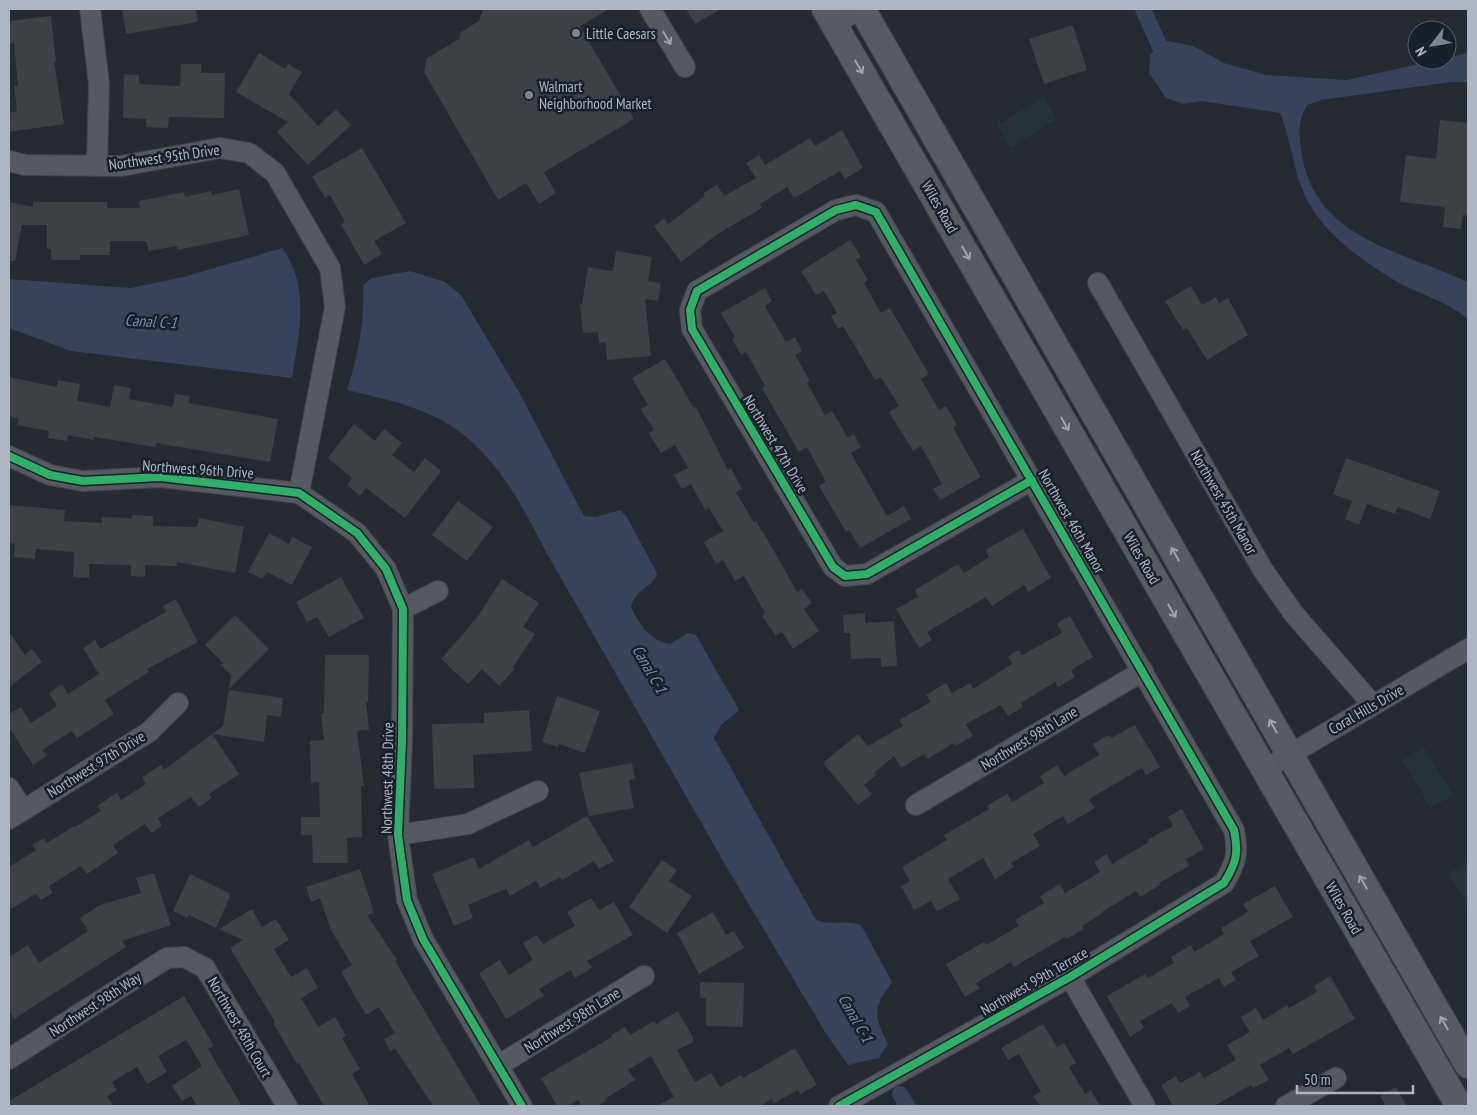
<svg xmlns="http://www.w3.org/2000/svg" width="1477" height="1115" font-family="'PT Sans Narrow',sans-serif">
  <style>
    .green { fill: #243437 }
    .water { fill: #36435a }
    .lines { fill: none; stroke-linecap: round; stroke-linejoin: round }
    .canal { stroke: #36435a; stroke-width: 16 }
    .building { fill: #3d4146 }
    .minor-casing { stroke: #42444a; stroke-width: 22 }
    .major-casing { stroke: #43474e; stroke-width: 28 }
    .minor { stroke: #565960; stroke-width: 20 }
    .major { stroke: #585b62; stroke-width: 26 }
    .cycleway-casing { stroke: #1a202b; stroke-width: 11 }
    .cycleway { stroke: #2db169; stroke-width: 8 }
    .oneway { stroke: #999faa }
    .oneway2 { stroke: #9ea4b0 }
    .poi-dot { fill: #7f8590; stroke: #1a202b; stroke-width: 2 }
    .labels { text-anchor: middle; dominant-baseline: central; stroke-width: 5; stroke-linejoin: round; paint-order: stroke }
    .poi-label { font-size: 15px; fill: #afb6c3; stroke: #1a202b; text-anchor: start }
    .street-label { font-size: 15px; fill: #afb6c3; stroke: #1a202b }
    .water-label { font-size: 16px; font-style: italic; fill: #798baa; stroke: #1a202b }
  </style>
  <rect width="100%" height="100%" fill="#262a31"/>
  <!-- green -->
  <g class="green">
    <path d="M1044,97L1057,119L1010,148L997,125Z"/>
    <path d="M1424,747L1453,795L1431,808L1402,760Z"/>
    <path d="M1468,862V908L1449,873Z"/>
  </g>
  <!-- water -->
  <g class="water">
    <path d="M1163,40L1193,46L1224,63L1266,75L1347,80L1437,60H1447V58L1468,53V82H1451L1321,100L1307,105C1297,123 1299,136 1302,156C1316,239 1404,252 1468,282V319C1449,302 1416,293 1394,280C1357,257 1316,228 1301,186C1292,162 1290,136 1280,113L1202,101L1183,104L1166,98L1149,73L1150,55Z"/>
    <path d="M282,248C311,288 299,332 292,378L71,351L9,328V279L131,288L187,276Z"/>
    <path d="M410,271L445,282L461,295L519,392L584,516L596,517L620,510L627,517L657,573C653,588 635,589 631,607C640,625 649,640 670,644L688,633L696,635L739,710L721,725L714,738L816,920C831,926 846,920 861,925L892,982C873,1009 873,1015 888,1044L879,1058L848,1065L825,1032L733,878L546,552C519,498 485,435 424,412C400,402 373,396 347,390C358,357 365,319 363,285L372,278Z"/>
  </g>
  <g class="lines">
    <!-- canal -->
    <g class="canal">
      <path d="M1143,9L1164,56L1170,63"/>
      <path d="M900,1094L907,1106"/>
    </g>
  </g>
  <!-- building -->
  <g class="building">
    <path d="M122,9H196L198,22L126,34Z"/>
    <path d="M483,9H609L580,26L634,119L544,172L556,193L539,204L526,183L498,200L424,72L427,58L459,39L461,32L479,21Z"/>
    <path d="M686,9H721L695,24Z"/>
    <path d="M51,16L56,61H54L64,124L9,132V113L17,111L14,86H18L14,43L9,44V21Z"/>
    <path d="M1073,25L1087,70L1044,84L1029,39Z"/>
    <path d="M259,53L285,69L288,64L302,72L289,94L318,126L336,109L351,125L308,165L277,132L288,122L236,92Z"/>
    <path d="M181,64H201V73H225L224,118L169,117L168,128L146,127V119L123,118L124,74L139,75V84L180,86Z"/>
    <path d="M1440,120L1468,123V216L1463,215L1461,229L1443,227L1445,207L1400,202L1406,155L1436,159Z"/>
    <path d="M842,130L863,168L845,179L840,171L794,198L787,187L760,204L762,208L719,233L681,262L654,226L664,218L668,224L705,196L703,193L717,185L724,196L756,178L746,163L759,155L765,165L810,138L815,146Z"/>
    <path d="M362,148L406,223L374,241L382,254L364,265L341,224L345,222L330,195L325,198L312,176Z"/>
    <path d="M239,189L249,235L178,250L177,246L149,251L146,241H110V255H80V260H51V249H47V225H22L15,261H9V202L33,207V202H107V208H140L139,201L184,192L185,197L211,191L212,195Z"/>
    <path d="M850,240L861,257L856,260L868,280L864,283L881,313L890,308L929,374L921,379L939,410L946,406L957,425L953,428L981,477L940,500L933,489L942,484L921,446L913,451L889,412L899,406L881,377L875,380L843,326L838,329L831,316L837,313L824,291L816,295L801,271Z"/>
    <path d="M616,251L652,257L648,281L661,283L658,301L645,299L651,356L607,360L605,342L599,343L598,332L583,333L580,304H582L588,267L613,271Z"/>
    <path d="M1191,286L1202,305L1216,297L1219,303L1228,298L1248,335L1207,360L1187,328L1183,330L1165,301Z"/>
    <path d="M765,288L772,301L765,306L786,342L795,337L802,351L795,355L810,381L807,383L825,415L832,411L848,438L854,434L861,447L851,453L887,516L904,506L911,519L860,548L849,530L846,532L819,486L826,482L807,447L799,452L762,388L765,386L746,352L741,355L732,339L735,337L721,313Z"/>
    <path d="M665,359L694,408L696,407L728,470L731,468L742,489L736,492L754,523L756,521L770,544L797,592L802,589L812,603L804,609L819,631L793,649L782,632L776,636L762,616L765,613L744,576L735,581L723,560L716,564L704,542L723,531L709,508L705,510L691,484L682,489L674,475L688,468L675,445L661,453L649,433L654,430L641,409L648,405L632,378Z"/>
    <path d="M9,377L57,387L58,380L80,384L77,401L110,407L114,385L131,388L129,399L173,407L175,394L190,396L189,403L278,419L270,462L156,443V447L94,437V440L68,435L67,441L48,438L49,431L17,425L19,419L9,416Z"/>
    <path d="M354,424L375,441L384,429L402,443L392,455L414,472L425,458L441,471L405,518L366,488L360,496L347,485L352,478L328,458Z"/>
    <path d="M1346,458L1440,491L1430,519L1398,507L1395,514L1367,504L1359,525L1345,519L1352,501L1333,494Z"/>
    <path d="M458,501L493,527L467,561L432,535Z"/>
    <path d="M9,505L65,510L64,521L102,523V517L132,518V515L153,516V526L197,527L199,518L244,527L235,573L177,562V566L145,565V577L131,576V565L89,564V578L73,577L74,552L36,549L35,559L14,557L15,544L9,543Z"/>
    <path d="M1023,529L1051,578L1028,592L1024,585L992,606L986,597L927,632L932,640L919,648L896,609L918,597L915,590L958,564L964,573L989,557L985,550Z"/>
    <path d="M269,533L289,544L292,537L312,547L292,585L267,572L262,579L248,572Z"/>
    <path d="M341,577L364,618L329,637L317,617L307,622L296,602Z"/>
    <path d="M502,579L539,603L523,627L535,634L513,667L515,669L499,686L482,669L468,684L441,659L476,619Z"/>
    <path d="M176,599L198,642L147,669L149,672L105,700L114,714L77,738L72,731L42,750L47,756L33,765L9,727V714L21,707L31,723L57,706L49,693L62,684L68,694L99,674L83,648L95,640L100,649L166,612L163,606Z"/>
    <path d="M865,613V623L894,621L897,666L881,667V658L851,659L850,633H844L843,615Z"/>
    <path d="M235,615L269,649L229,689L231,675L221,665L223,663L205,645Z"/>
    <path d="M1070,616L1093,657L1071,670L1075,677L1058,687L1055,682L1021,703L1023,707L1008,716L1001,705L966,724L973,736L955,746L954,743L927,759L924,754L901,768L894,756L874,773L876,775L864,785L872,794L858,805L823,763L858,734L868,746L903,726L899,720L931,702L926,695L946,683L952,693L970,683L973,689L1012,664L1008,656L1019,650L1022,655L1062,633L1057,623Z"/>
    <path d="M9,632L25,655L32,649L42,662L9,687Z"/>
    <path d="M325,655H369L368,702H366L369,730L357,731L364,786H361L362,837L347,838L348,863H313L312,835H301V817H320L319,782L311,783L310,741L324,740L321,714L324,713Z"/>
    <path d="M229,690L283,698L281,717L267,715L264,742L212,734L223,726Z"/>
    <path d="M557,696L600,711L585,753L559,744L558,747L542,742Z"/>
    <path d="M529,710L532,751L473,755L474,788L434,789L432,724L484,723V713Z"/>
    <path d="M1135,725L1160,767L1146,775L1142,768L1089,799L1095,808L1068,824L1063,816L1033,834L1040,846L1011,863L1014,867L995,879L983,858L948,879L960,899L937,911L931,901L914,910L901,886L910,881L902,867L947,840L944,835L989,809L987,806L1007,794L1012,802L1044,783L1040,776L1057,765L1064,776L1099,755L1093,744L1109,735L1111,738Z"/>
    <path d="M212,734L239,774L209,794L212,798L199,807L191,797L158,818L162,826L151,833L145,824L113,845L118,853L87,874L81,866L49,886L53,893L41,900L36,894L9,910V867L36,850L32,845L44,838L47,843L74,826L75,827L101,811L97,806L117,793L121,800L146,784L142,777L161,765L164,770Z"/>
    <path d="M632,763L635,779L629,780L634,808L589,816L579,773Z"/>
    <path d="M1182,809L1204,849L1186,859L1189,866L1159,883L1160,885L1140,897L1136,891L1102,912L1103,913L1082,926L1084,929L1066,939L1065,937L1014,967L1011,962L976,983L980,988L965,997L946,964L984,942L986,945L1019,926L1015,920L1044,903L1040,896L1060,884L1065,893L1100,872L1094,862L1107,854L1112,864L1149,842L1147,840L1173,826L1168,817Z"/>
    <path d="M587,816L614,861L599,869L594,861L562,880L560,877L540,888L536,881L510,896L506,889L468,905L473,918L454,926L432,874L474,857L479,869L529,840L533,847Z"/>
    <path d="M662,860L677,870L669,881L692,896L667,933L629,907Z"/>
    <path d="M360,869L374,913L367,915L397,960L395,961L481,1106H433L395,1048L390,1051L384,1039L395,1033L379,1007L366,1015L341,972L352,965L331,930L320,898L311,902L306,887Z"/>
    <path d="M154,873L171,925L122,941L126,947L14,1019L9,1010V957L28,945L39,963L88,931L80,918L100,905L141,893L136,878Z"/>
    <path d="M190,874L231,894L216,928L189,915L187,918L173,911Z"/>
    <path d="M1275,886L1293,917L1250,941L1259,956L1231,972L1236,980L1224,987L1219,978L1185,997L1190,1006L1178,1013L1172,1003L1140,1021L1144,1028L1130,1037L1107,996L1145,974L1148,978L1174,963L1171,957L1191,945L1194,952L1224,934L1221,928L1248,912L1243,904Z"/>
    <path d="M591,898L599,910L614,902L633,935L587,961L592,968L575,978L571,970L539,989L544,996L506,1019L479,973L500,960L509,975L533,960L523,943L537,935L543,944L575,926L567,912Z"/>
    <path d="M252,909L262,927L276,919L289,940L274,949L291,977L307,968L318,988L301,998L318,1027L335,1017L346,1036L342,1038L360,1069L352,1074L370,1106H324L299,1063L297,1064L273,1023L275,1022L230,948L243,940L219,929Z"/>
    <path d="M713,912L726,935L734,931L744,948L699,974L677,933Z"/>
    <path d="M1330,976L1355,1019L1293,1054L1289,1048L1260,1065L1269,1080L1253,1088L1251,1085L1214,1106H1173L1161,1085L1176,1076L1180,1083L1200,1072L1204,1078L1236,1060L1227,1045L1250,1032L1241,1017L1256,1008L1263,1020L1287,1005L1289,1008L1317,992L1314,986Z"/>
    <path d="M700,982L744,983L743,1027L706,1026V998H700Z"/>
    <path d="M184,996L214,1046L208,1049L242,1106H197L191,1096L182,1101L172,1086L202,1066L186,1040L158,1056L167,1072L147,1084L137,1067L112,1082L117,1090L107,1096L113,1106H9V1101Z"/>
    <path d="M678,1011L693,1037V1042L677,1050L695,1082L711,1073L720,1087L741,1075L743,1078L795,1048L817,1085L800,1094L798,1090L774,1103L772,1099L760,1106H657L674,1097L651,1056L628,1070L635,1080L605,1099L606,1101L597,1106H582L578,1100L567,1106H557L541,1078L612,1037L611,1035L625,1027L630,1035L654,1021L656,1024Z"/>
    <path d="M1043,1024L1057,1047L1064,1043L1076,1063L1069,1067L1085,1094L1091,1090L1100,1106H1040L1033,1096L1041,1092L1019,1054L1008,1060L1001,1048Z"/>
    <path d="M1396,1087L1407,1106H1386L1380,1096Z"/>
  </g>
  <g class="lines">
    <defs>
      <g id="minor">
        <path d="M90,9L99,84L97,166"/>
        <path d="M650,9L685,67"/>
        <path d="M835,25L858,9"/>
        <path d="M9,161L25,165L121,166L220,148L249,153L275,173L330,268L335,307L299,493"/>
        <path d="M1098,283L1263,570L1294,614L1373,705"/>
        <path d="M9,456L50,475L83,481L160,477L299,493L357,533L386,569L403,609L402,742L398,835L407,900L423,939L522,1106"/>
        <path d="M403,609L438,591"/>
        <path d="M1264,770L1468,649"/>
        <path d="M9,788L23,810"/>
        <path d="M916,805L1143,671"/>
        <path d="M9,819L149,732L178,703"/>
        <path d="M398,835L468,824L538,791"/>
        <path d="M1070,977L1145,1106"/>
        <path d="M9,1059L167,958L184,957L205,968L287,1106"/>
        <path d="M499,1065L644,976"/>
        <path d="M839,1106L1070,977L1224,883C1236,863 1239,854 1234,830L876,212L856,205L836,210L697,291L690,310L692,329L833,567L845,576L867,574L1032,480"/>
        <path d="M1286,1106L1336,1078"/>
      </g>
      <g id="major">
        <path d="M825,9L1459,1106"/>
        <path d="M862,9L1468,1065"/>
      </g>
    </defs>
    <!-- minor casing -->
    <use href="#minor" class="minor-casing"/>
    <!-- major casing -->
    <use href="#major" class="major-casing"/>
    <!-- minor -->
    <use href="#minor" class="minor"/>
    <!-- major -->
    <use href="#major" class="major"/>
    <defs>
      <g id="cycleway">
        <path d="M9,456L50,475L83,481L160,477L299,493L357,533L386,569L403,609L402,742L398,835L407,900L423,939L522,1106"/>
        <path d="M839,1106L1070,977L1224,883C1236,863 1239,854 1234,830L876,212L856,205L836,210L697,291L690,310L692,329L833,567L845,576L867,574L1032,480"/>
      </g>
    </defs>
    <!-- cycleway casing -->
    <use href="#cycleway" class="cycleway-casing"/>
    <!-- cycleway -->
    <use href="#cycleway" class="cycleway"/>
  </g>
  <!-- one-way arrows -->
  <defs><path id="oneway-shaft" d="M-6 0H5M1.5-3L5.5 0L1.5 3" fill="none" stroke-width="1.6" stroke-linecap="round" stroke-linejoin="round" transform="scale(1.25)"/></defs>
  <use class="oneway" href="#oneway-shaft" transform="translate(667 38) rotate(59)"/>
  <g class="oneway2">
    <use href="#oneway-shaft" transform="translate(859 67) rotate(60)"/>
    <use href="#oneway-shaft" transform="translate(966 253) rotate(60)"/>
    <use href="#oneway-shaft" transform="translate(1065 424) rotate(60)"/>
    <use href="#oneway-shaft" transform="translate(1175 554) rotate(-120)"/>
    <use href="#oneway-shaft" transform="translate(1172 611) rotate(60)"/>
    <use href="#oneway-shaft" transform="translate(1273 726) rotate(-120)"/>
    <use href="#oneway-shaft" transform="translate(1363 882) rotate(-120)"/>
    <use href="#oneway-shaft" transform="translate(1444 1023) rotate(-120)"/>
  </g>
  <!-- markers -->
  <g class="poi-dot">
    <circle cx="576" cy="33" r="5"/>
    <circle cx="529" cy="95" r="5"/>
  </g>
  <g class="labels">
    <!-- poi labels -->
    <g class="poi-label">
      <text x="586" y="33">Little Caesars</text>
      <text x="539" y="86">Walmart<tspan x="539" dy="17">Neighborhood Market</tspan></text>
    </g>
    <!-- street labels -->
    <g class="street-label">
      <text transform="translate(164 157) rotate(-8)">Northwest 95th Drive</text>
      <text transform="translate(940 207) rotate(60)">Wiles Road</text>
      <text transform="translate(776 444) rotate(59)">Northwest 47th Drive</text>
      <text transform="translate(198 469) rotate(4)">Northwest 96th Drive</text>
      <text transform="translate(1224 502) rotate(60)">Northwest 45th Manor</text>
      <text transform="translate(1072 521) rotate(60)">Northwest 46th Manor</text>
      <text transform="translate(1142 558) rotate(60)">Wiles Road</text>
      <text transform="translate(1366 709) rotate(-30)">Coral Hills Drive</text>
      <text transform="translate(1029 738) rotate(-31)">Northwest 98th Lane</text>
      <text transform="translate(96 764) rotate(-32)">Northwest 97th Drive</text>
      <text transform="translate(387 778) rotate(-89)">Northwest 48th Drive</text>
      <text transform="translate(1344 908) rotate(60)">Wiles Road</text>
      <text transform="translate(1034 981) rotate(-30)">Northwest 99th Terrace</text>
      <text transform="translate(95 1004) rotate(-33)">Northwest 98th Way</text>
      <text transform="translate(572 1020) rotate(-32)">Northwest 98th Lane</text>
      <text transform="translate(240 1027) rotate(60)">Northwest 48th Court</text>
    </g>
    <!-- water labels -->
    <g class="water-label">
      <text transform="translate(151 321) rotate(3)">Canal C-1</text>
      <text transform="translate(650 669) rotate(60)">Canal C-1</text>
      <text transform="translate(856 1018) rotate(60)">Canal C-1</text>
    </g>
  </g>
  <!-- border -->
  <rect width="1477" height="1115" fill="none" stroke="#afb6c3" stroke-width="20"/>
  <!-- north arrow -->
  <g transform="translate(1432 45) rotate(239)"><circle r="24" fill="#1a202b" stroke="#565c68"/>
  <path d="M0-4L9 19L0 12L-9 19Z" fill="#7f8590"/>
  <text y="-8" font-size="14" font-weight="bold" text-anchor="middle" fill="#afb6c3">N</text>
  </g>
  <!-- scale -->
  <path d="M1297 1085v8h116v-8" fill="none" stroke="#afb6c3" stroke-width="2.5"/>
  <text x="1304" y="1085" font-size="15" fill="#afb6c3" stroke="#1a202b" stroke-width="4" paint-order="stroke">50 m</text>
</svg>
